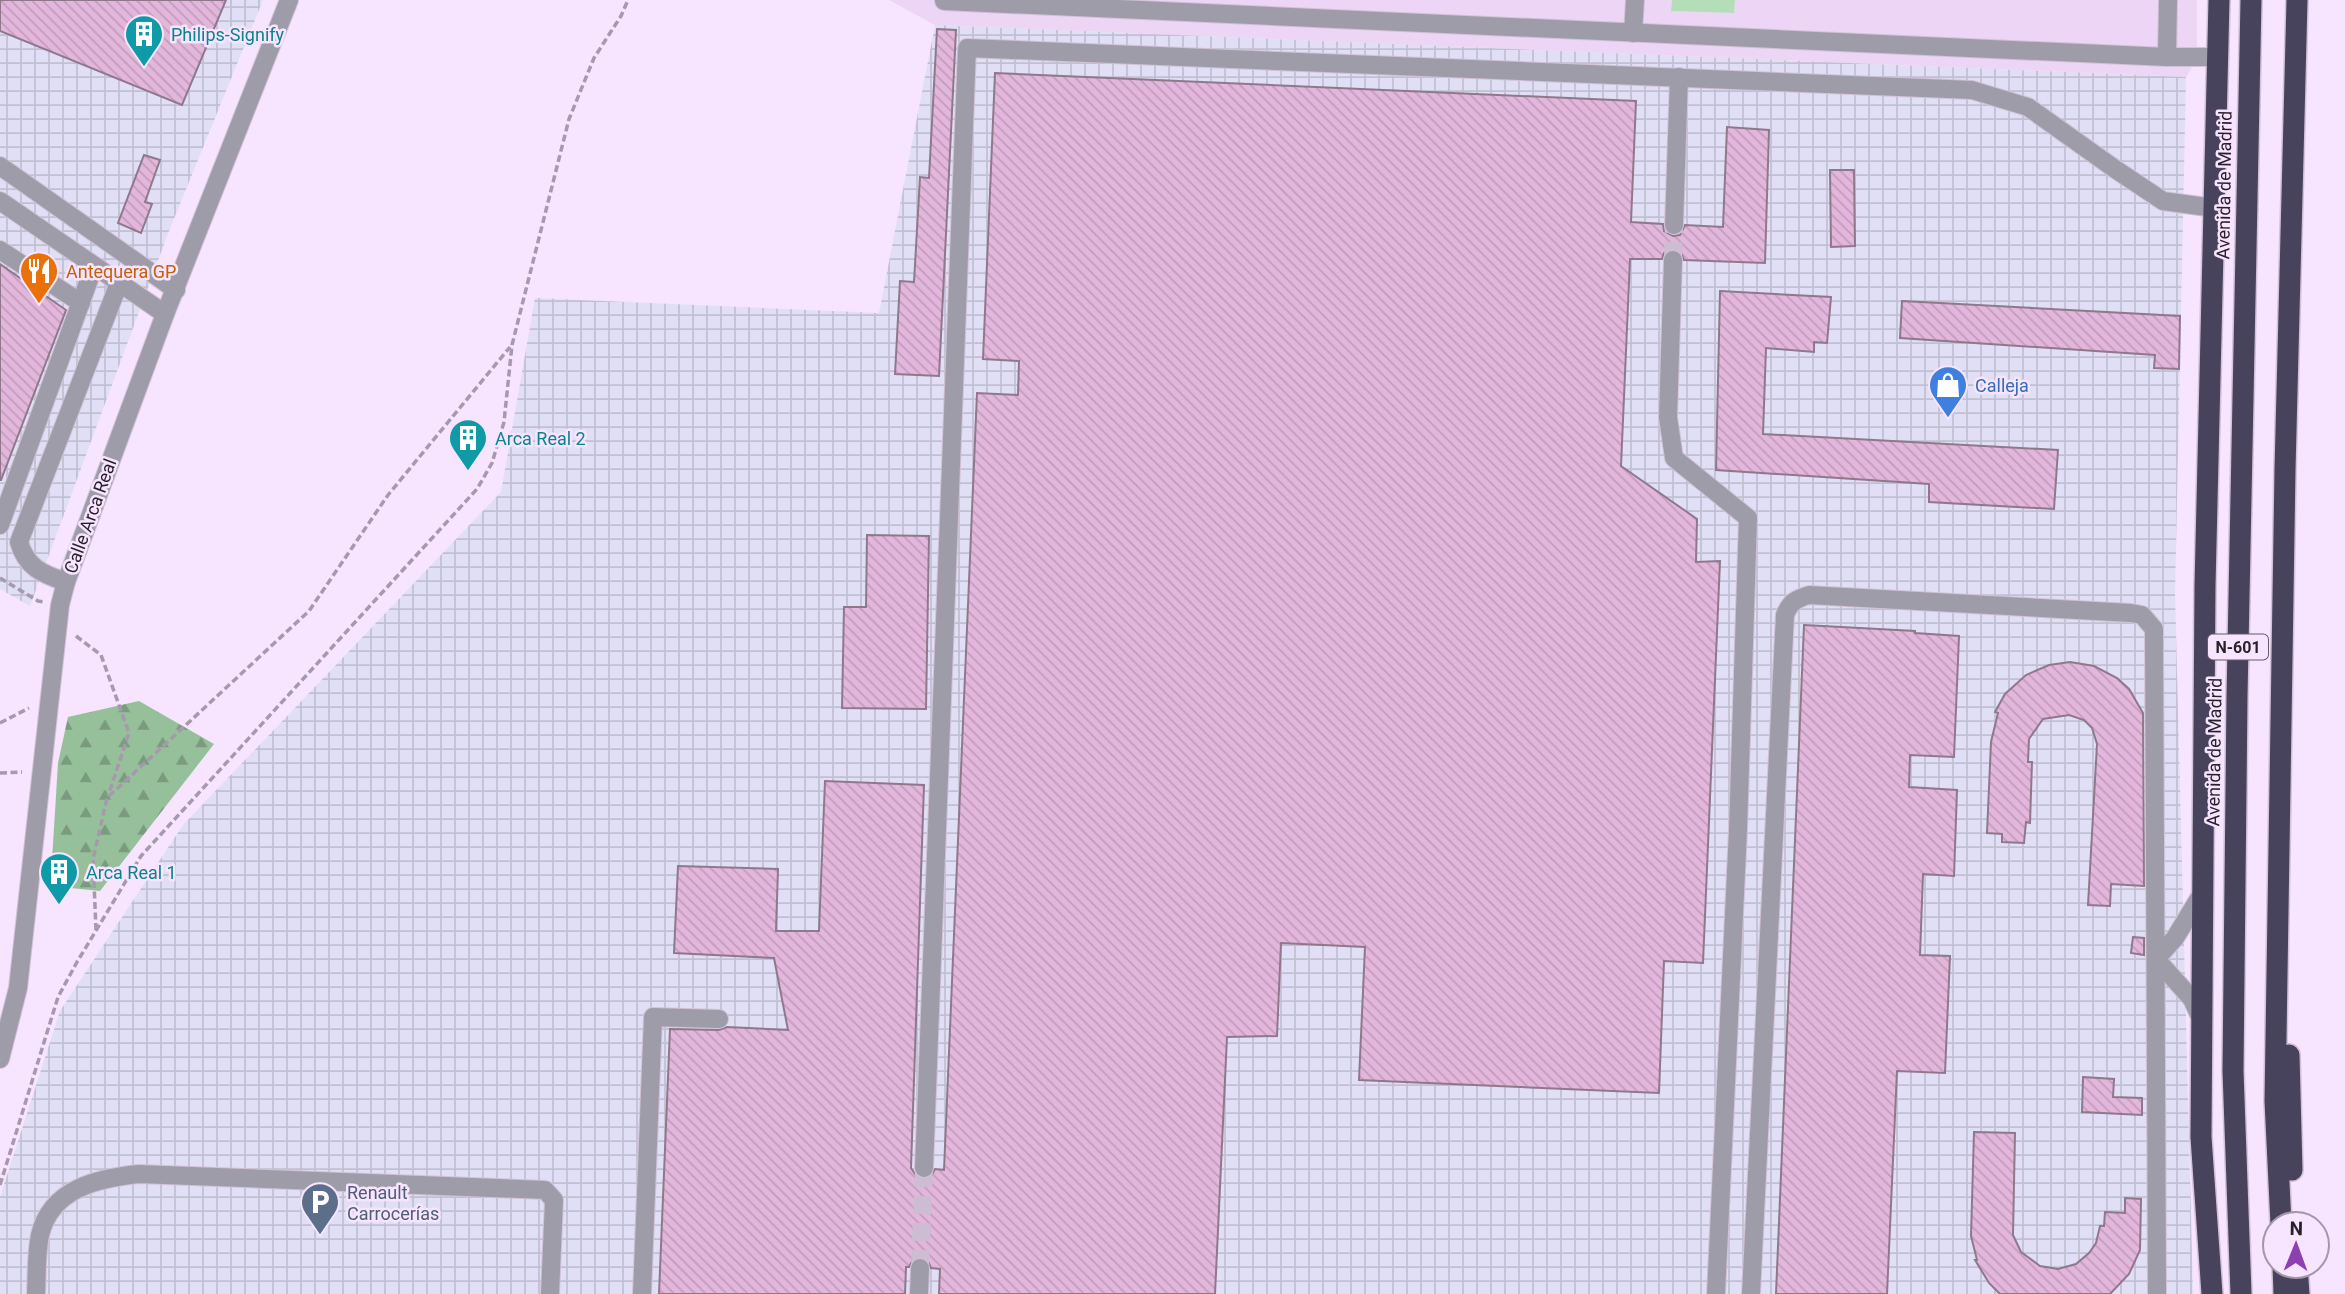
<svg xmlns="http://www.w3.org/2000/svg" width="2345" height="1294" font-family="Roboto,sans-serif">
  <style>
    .built { fill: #edd5f5 }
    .industrial { fill: url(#industrial-grid) }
    .forest { fill: url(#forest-firs) }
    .garden { fill: #b4deb8 }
    .building { fill: url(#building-back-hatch); stroke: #90788c; stroke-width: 2 }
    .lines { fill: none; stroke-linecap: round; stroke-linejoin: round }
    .minor-tunnel { stroke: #cdbdd3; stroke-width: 18; stroke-dasharray: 18 9; stroke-linecap: butt }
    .minor-casing { stroke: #d2c1d8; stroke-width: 20 }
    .highway-casing { stroke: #d2c1d8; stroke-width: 24 }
    .path { stroke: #a799ad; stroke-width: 3.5; stroke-dasharray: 7 3.5; stroke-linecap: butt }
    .minor { stroke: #9e9ca8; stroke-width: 18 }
    .highway { stroke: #48435c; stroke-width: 21 }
    .labels { text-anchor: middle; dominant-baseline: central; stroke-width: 5; stroke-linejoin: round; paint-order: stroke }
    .shield { fill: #f7e4fe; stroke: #655a69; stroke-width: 2 }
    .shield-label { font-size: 16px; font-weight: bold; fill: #271f29 }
    .culture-label { font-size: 18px; fill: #0d838f; stroke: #f7e4fe; text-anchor: start }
    .street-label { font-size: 18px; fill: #271f29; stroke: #f7e4fe }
    .food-label { font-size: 18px; fill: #c56008; stroke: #f7e4fe; text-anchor: start }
    .shop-label { font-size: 18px; fill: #366cbe; stroke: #f7e4fe; text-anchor: start }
    .service-label { font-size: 18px; fill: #4e5e75; stroke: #f7e4fe; text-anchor: start }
  </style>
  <defs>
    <pattern id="industrial-grid" width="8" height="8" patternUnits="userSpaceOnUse" patternTransform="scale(1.75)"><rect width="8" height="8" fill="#e1dff5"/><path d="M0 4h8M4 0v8" fill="none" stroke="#c1bfd2"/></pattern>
    <pattern id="forest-firs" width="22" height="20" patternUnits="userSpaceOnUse" patternTransform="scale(1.75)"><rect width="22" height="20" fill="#95c09a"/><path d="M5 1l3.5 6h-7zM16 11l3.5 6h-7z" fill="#7a9b7e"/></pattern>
    <pattern id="building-back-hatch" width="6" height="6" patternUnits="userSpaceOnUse" patternTransform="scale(1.75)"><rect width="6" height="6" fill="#e3b6db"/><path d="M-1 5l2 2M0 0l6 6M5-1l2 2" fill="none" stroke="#c39cbc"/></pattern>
  </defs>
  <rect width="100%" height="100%" fill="#f7e4fe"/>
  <!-- built -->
  <path class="built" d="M889,0H1672L1671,11L1734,13L1735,0H2197V58L2186,77L935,25Z"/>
  <!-- industrial -->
  <g class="industrial">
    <path d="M0,0H263L169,231L30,606L0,589Z"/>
    <path d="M935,25L2186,77L2175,594L2193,1294H0V1197L60,1011L183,825L501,492L535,298L879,313Z"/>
  </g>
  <!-- forest -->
  <path class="forest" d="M139,701L214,744L100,891L61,887L51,877L58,763L68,717Z"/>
  <!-- garden -->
  <path class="garden" d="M1672,0H1735L1734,13L1671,11Z"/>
  <!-- building -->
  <g class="building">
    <path d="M0,0H226L182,105L0,31Z"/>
    <path d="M937,29L956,30L939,376L895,374L900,281L914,282L920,177L929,178Z"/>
    <path d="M995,73L1636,101L1631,222L1663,224L1664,231L1673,236L1680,235L1685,225L1723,227L1727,127L1769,130L1765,263L1684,260L1680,251L1673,249L1664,253L1662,259H1630L1621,466L1697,519L1696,562L1720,561L1703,963L1664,961L1659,1093L1359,1080L1365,947L1281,943L1277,1036L1227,1037L1215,1294H939L940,1269L931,1268L927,1259L920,1257L914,1258L909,1267H906L905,1294H659L670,1029L719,1030L727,1027L788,1030L774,958L674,953L678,866L778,869L776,931H819L825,781L924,785L911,1168L917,1177L923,1179L930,1178L935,1169L944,1170L977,393L1018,395L1019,361L983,359Z"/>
    <path d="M144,155L160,160L145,202L152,204L141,233L118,223Z"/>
    <path d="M1830,170H1854L1855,246L1831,247Z"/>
    <path d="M0,264L66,310L1,480H0Z"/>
    <path d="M1720,291L1831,297L1827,343L1814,342V352L1766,348L1763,434L2058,450L2054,509L1929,502V484L1716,470Z"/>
    <path d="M1902,301L2180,316L2179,369L2154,368L2155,355L1900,338Z"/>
    <path d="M867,535L929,536L926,709L842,708L844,607H866Z"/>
    <path d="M1804,625L1915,631V633L1959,636L1954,757L1910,755L1909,787L1957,790L1954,876L1923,874L1920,955L1950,956L1945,1073L1897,1071L1887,1294H1776Z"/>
    <path d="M2070,662L2094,666L2117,678L2129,689L2143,713L2144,886L2111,884L2110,906L2088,905L2097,744L2092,728L2084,720L2069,715L2043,719L2029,739L2028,762H2032L2030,823L2026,822L2024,843L2002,842V834L1987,833L1991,742L1998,713L1995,712L2005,694L2026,675L2049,665Z"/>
    <path d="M2133,937L2144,938V955L2131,953Z"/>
    <path d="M2083,1077L2114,1079L2113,1097L2142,1098V1115L2082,1112Z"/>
    <path d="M1974,1132L2015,1133L2013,1235L2021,1252L2040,1266L2058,1269L2076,1264L2089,1253L2096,1243L2100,1226H2104L2105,1212L2125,1213V1198L2141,1199L2140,1250L2129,1274L2110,1294H2000L1989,1283L1975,1260H1977L1971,1236Z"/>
  </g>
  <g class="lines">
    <!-- minor-tunnel -->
    <g class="minor-tunnel">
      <path d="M1673,260L1674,225"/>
      <path d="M920,1268L924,1168"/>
    </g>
    <defs>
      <g id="minor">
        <path d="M944,1L2167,57H2217"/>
        <path d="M1633,33L1635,0"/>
        <path d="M2167,57L2168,0"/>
        <path d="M0,166L176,290"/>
        <path d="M0,201L165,314"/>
        <path d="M1674,225L1679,77"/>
        <path d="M0,250L81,303"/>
        <path d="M1673,260L1668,417L1674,458L1748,518L1738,830L1716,1294"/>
        <path d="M0,525L94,266"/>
        <path d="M66,582C42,574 26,567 19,542L119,283"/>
        <path d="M2201,1019L2192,999L2156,959L2175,938L2203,892"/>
        <path d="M0,1059L18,988L60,605L66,582L165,314L289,0"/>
        <path d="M924,1168L967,48L1972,90L2028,107L2115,169L2163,201L2214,208"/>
        <path d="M36,1294C37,1275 36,1254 40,1235C51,1188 99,1178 139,1174L545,1190L554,1200L550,1294"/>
        <path d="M642,1294L653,1017L719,1019"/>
        <path d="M919,1294L920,1268"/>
        <path d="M1751,1294L1785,615C1790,602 1796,599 1809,595L2131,613L2142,615L2154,629L2157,1294"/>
      </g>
      <g id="highway">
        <path d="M2289,1055L2292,1170"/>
        <path d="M2281,1224L2275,1101L2285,470L2297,0"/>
        <path d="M2283,1266L2284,1294"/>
        <path d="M2297,1266L2299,1294"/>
        <path d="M2212,1294L2201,1137L2205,586L2219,0"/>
        <path d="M2241,1294L2233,1071L2237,697L2251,0"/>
      </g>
    </defs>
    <!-- minor casing -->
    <use href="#minor" class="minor-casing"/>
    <!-- highway casing -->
    <use href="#highway" class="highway-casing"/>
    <!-- path -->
    <g class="path">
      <path d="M0,578L38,601L44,602"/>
      <path d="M76,636L101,655L129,733L108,796"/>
      <path d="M0,723L29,708"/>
      <path d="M0,773L22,772"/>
      <path d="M96,930L93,859L107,798L309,611L388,495L510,347"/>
      <path d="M0,1185L58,997L77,962L141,856L477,489L492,463L504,422L512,345L569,119L594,58L621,16L628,0"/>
    </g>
    <!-- minor -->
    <use href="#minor" class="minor"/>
    <!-- highway -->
    <use href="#highway" class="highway"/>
  </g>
  <!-- icons -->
  <defs>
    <symbol id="building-pin" viewBox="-11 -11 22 30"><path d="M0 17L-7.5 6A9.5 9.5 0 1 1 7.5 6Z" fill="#0f9aa8" stroke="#f7e4fe"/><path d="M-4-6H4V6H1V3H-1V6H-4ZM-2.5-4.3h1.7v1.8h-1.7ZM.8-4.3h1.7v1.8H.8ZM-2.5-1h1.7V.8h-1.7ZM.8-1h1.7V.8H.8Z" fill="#fff"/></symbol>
    <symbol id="restaurant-pin" viewBox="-11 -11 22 30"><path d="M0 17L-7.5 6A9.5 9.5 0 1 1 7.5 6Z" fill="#e8710a" stroke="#f7e4fe"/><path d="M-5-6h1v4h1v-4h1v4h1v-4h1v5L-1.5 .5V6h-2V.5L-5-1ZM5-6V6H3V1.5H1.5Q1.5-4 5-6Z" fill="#fff"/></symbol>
    <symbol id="shop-pin" viewBox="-11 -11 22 30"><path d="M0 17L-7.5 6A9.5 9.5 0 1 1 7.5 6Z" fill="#3f7fe0" stroke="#f7e4fe"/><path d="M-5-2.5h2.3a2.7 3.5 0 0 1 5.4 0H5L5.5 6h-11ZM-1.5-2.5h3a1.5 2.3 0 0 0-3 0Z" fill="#fff"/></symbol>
    <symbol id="parking-pin" viewBox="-11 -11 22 30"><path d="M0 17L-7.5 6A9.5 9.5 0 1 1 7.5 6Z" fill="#5c6f8a" stroke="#f7e4fe"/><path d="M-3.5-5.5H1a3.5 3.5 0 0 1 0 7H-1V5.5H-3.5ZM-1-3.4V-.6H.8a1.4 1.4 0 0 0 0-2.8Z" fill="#fff"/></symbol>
  </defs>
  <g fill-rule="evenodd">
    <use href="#building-pin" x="122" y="12" width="44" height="60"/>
    <use href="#restaurant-pin" x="17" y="249" width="44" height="60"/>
    <use href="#shop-pin" x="1926" y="363" width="44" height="60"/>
    <use href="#building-pin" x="446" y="416" width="44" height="60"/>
    <use href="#building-pin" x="37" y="850" width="44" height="60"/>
    <use href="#parking-pin" x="298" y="1180" width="44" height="60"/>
  </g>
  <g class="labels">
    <!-- shield labels -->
    <rect class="shield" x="2208" y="634.5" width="60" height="25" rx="5"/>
    <g class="shield-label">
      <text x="2238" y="647">N-601</text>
    </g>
    <!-- culture labels -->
    <g class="culture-label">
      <text x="171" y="34">Philips-Signify</text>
      <text x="495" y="438">Arca Real 2</text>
      <text x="86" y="872">Arca Real 1</text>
    </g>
    <!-- street labels -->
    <g class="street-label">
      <text transform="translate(2224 185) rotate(-89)">Avenida de Madrid</text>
      <text transform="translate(90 516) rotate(-70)">Calle Arca Real</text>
      <text transform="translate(2214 752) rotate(-89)">Avenida de Madrid</text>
    </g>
    <!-- food labels -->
    <g class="food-label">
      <text x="66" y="271">Antequera GP</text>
    </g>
    <!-- shop labels -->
    <g class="shop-label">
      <text x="1975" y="385">Calleja</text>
    </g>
    <!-- service labels -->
    <g class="service-label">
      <text x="347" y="1192">Renault<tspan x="347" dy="21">Carrocerías</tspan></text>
    </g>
  </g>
  <!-- north arrow -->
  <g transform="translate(2296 1245) rotate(1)"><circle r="33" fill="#f7e4fe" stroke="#a495a9" stroke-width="2"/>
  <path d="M0-5L12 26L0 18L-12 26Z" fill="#8d40b1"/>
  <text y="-10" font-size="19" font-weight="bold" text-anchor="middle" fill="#271f29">N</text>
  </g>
</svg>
